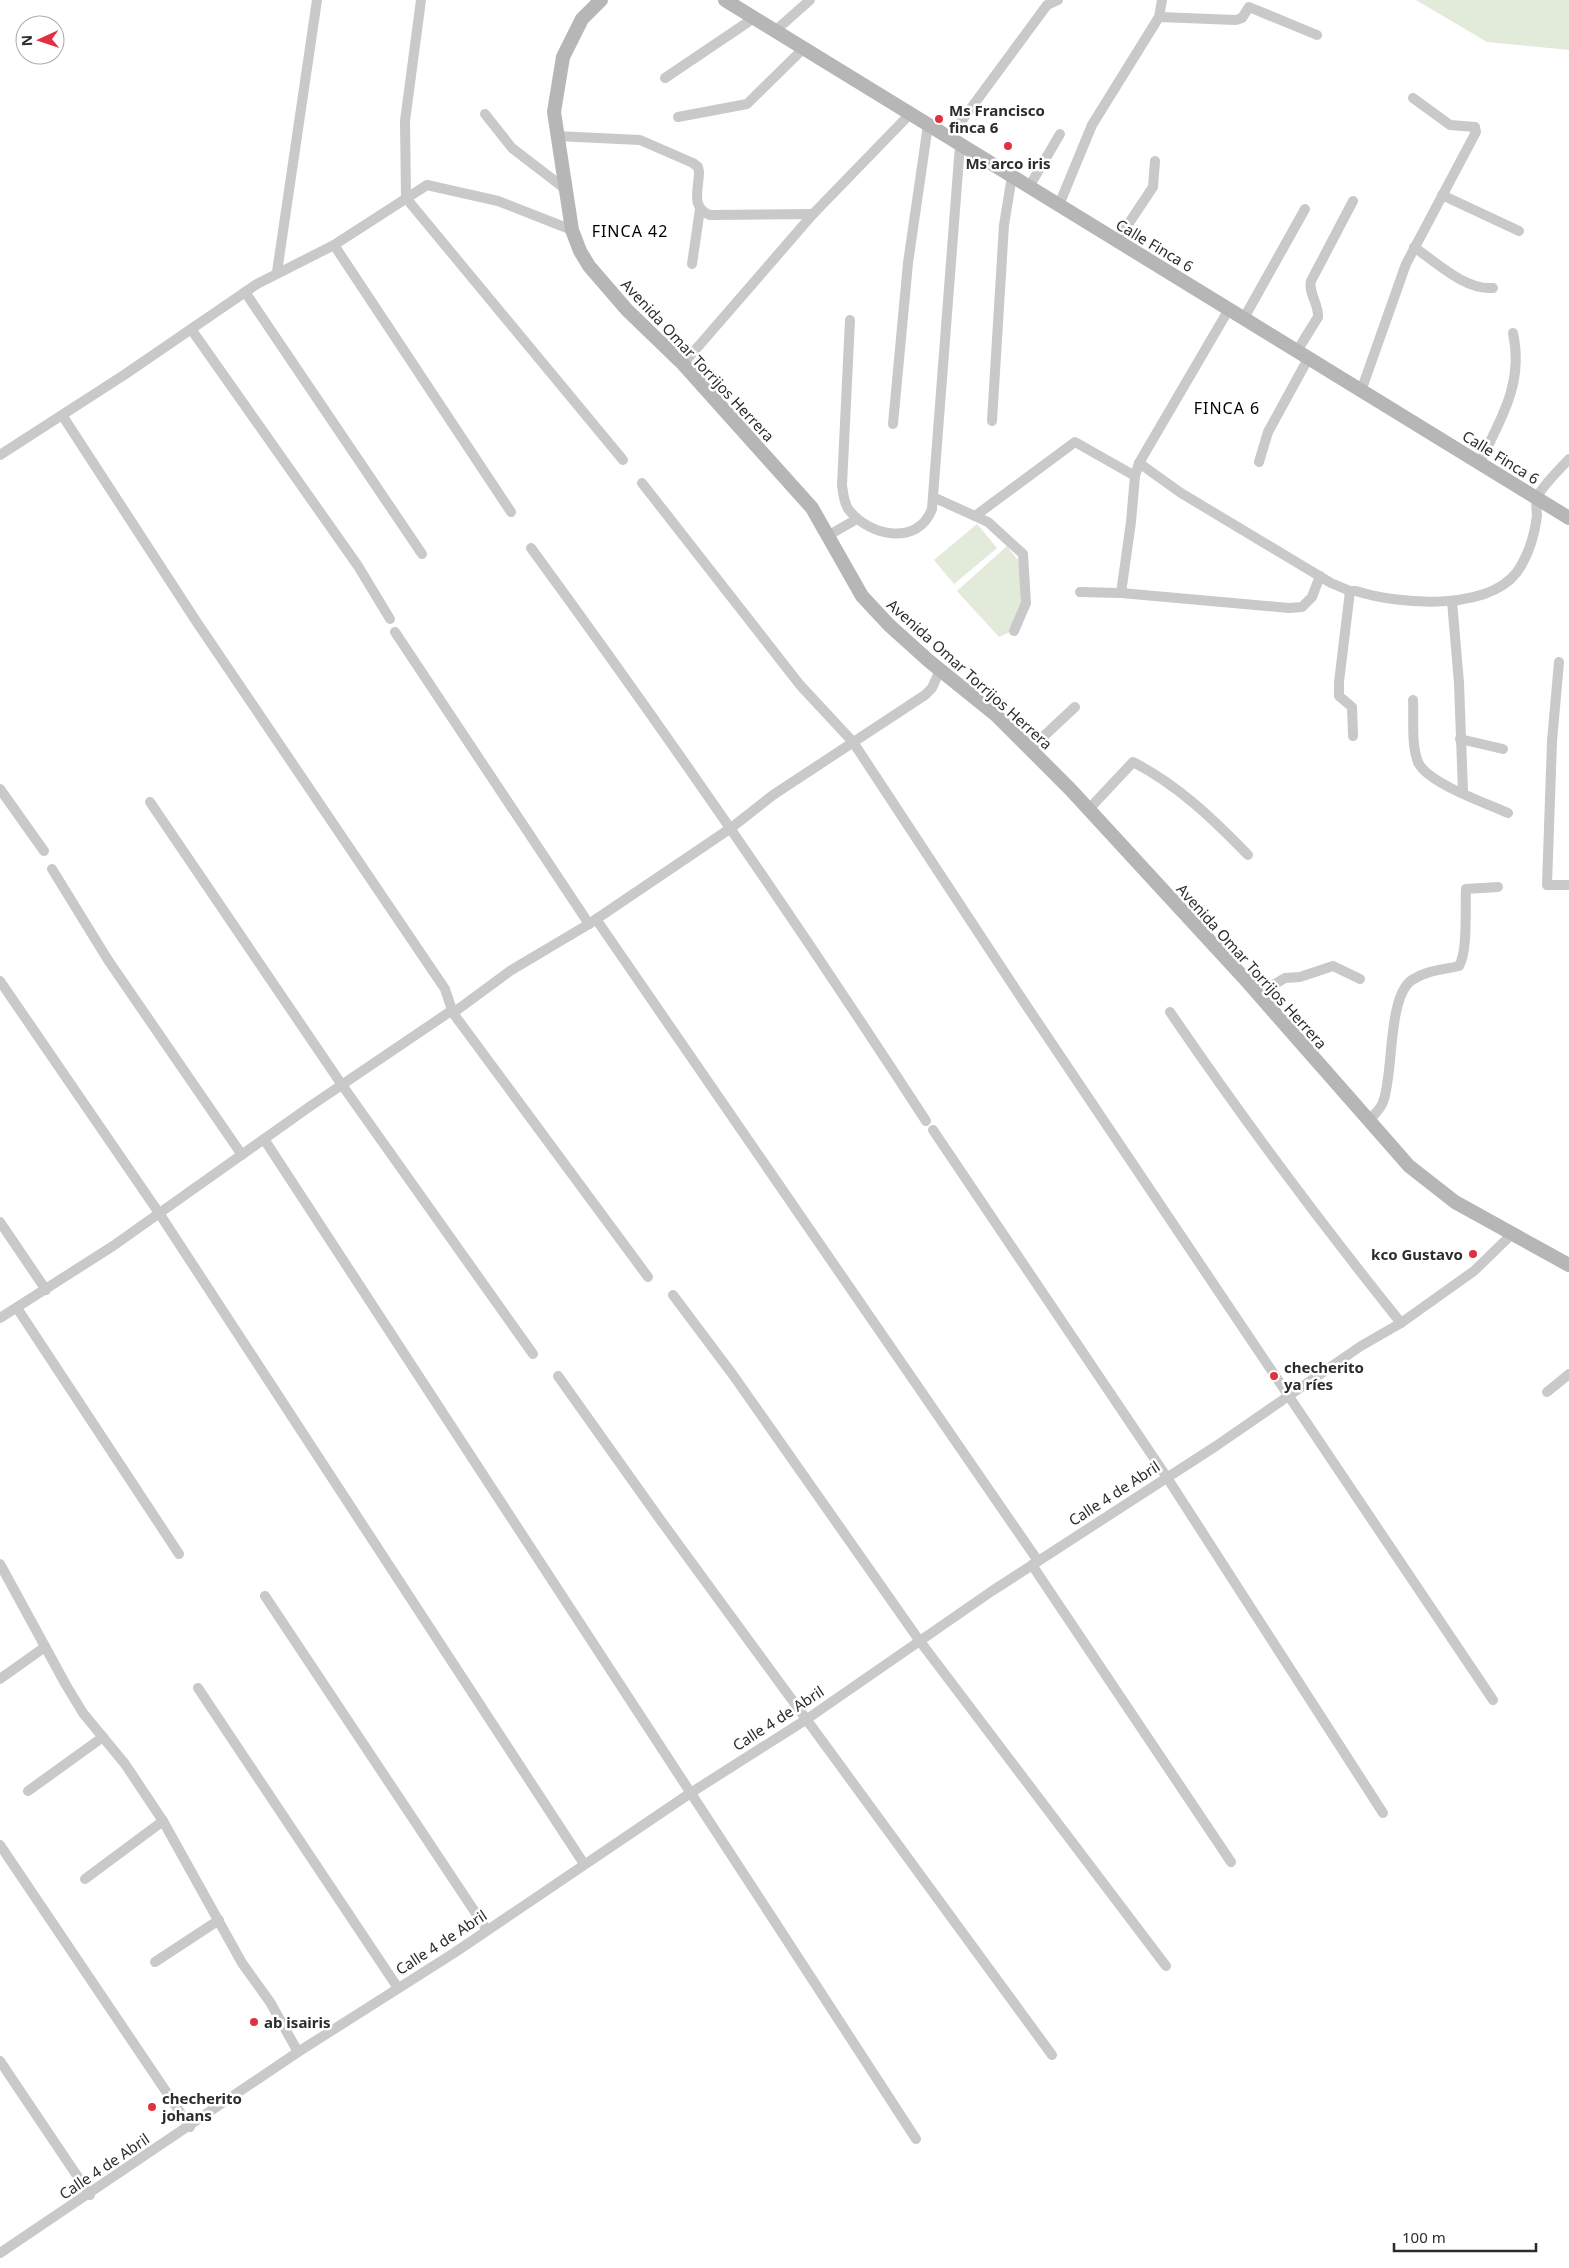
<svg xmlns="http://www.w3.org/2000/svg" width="1569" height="2268" font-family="'Noto Sans',sans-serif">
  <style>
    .green { fill: #e2ead9 }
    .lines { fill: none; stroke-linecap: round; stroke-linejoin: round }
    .street { stroke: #c9c9c9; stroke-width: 10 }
    .secondary { stroke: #b6b6b6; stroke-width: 14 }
    .poi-dot { fill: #e13040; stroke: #fff; stroke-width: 2 }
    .labels { text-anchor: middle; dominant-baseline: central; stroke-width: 5; stroke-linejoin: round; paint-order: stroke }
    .poi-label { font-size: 15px; font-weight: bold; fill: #2c2c2c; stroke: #fff; text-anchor: start }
    .street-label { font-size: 15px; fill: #2c2c2c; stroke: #fff }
    .neighbourhood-label { font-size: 16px; letter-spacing: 1px; fill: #000; stroke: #fff }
  </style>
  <rect width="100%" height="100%" fill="#fff"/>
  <!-- green -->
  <g class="green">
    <path d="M1416,0H1569V50L1487,42Z"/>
    <path d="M977,524L997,548L954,584L934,560Z"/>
    <path d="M1007,546L1021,564L1023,603L1010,632L999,637L957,591Z"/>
  </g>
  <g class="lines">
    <!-- street -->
    <g class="street">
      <path d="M421,0L405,121L406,198L623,460"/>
      <path d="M1159,17L1162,0"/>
      <path d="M775,31L810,0"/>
      <path d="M665,78L754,18"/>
      <path d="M485,114L512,148L564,188"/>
      <path d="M678,117L747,104L804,48"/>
      <path d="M556,136L640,140L693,163L698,167L699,172C699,188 690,208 710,215L813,214"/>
      <path d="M949,138L1047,5L1058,0"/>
      <path d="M1029,187L1060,134"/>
      <path d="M1442,195L1519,231"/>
      <path d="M1059,205L1092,125L1159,17L1236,20L1242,18L1249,7L1317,35"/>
      <path d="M1117,241L1153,187L1155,161"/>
      <path d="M334,245L511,512"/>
      <path d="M1414,247C1437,263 1465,290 1493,288"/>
      <path d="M692,264L700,209"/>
      <path d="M277,272L317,0"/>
      <path d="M245,292L422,554"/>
      <path d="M1244,318L1305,209"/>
      <path d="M850,320L842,485C843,493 844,504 849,510C870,537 918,546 932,509L960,145"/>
      <path d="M191,329L358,566L390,619"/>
      <path d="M1297,351L1318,317C1319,304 1308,293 1311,281L1353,201"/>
      <path d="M683,364L813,214L910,114"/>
      <path d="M1361,391L1406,264L1476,132L1475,127L1450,125L1413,98"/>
      <path d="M62,415L196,621L445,989L453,1013L648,1277"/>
      <path d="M992,421L1004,225L1012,176"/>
      <path d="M893,424L908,263L928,125"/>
      <path d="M0,455L124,375L257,284L334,245L427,185L498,201L572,230"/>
      <path d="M1259,462L1268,432L1309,357"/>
      <path d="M1480,462C1501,419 1524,383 1513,333"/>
      <path d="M1139,463L1181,493L1331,583L1350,591H1356C1399,605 1497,613 1522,564C1530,550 1535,531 1537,516C1537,510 1535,502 1537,497C1544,484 1559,470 1569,459"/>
      <path d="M642,483L800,685L853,742L1026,1005L1493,1700"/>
      <path d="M933,497L988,522L1023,554L1026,603L1014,631"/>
      <path d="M975,516L1075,442L1135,476"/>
      <path d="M829,535L857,519"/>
      <path d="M531,548C668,735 800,927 926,1121"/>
      <path d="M1350,591L1339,682V696L1352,707L1353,736"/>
      <path d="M1080,592L1121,593L1289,608L1302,607L1312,597L1320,576"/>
      <path d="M1121,593L1131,522L1135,476L1139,463L1229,309"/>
      <path d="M1452,601L1459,683L1463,792"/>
      <path d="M395,632L589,924"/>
      <path d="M1559,662L1552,741L1547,885H1569"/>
      <path d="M1413,700C1414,719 1411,744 1418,762C1427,783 1486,803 1508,813"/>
      <path d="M1460,739L1503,749"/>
      <path d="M1030,749L1075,707"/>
      <path d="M0,789L44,851"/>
      <path d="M150,802L342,1085L533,1354"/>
      <path d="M1089,809L1133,762C1178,785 1213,819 1248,855"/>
      <path d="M52,869L108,960L242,1155"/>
      <path d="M596,919L1038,1561L1032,1565L1231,1862"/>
      <path d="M0,981L159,1213L584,1864"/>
      <path d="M1258,994L1285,978L1300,977L1333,966L1360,979"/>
      <path d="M1170,1012C1243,1119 1320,1222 1401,1323"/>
      <path d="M1369,1121C1373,1115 1381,1109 1383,1102C1394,1075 1387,997 1412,980C1427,970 1442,970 1459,966C1468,952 1465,907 1466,889L1498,887"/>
      <path d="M933,1130L1166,1476L1383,1813"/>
      <path d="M264,1139C480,1474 700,1805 916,2139"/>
      <path d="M0,1222L46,1290"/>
      <path d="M673,1295L733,1375L919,1640L1166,1966"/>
      <path d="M17,1308L179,1554"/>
      <path d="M0,1318L113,1246L312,1105L451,1011L453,1013L510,971L589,924L731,828L773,795L925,695L932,688L940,670"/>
      <path d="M558,1376L659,1518L1052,2055"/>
      <path d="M1547,1392L1569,1374"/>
      <path d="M0,1564L66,1685L83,1713L125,1764L163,1821L242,1963L270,2002L298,2052"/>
      <path d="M265,1596L487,1930"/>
      <path d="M0,1679L45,1647"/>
      <path d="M198,1688L398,1988"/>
      <path d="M28,1791L103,1737"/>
      <path d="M0,1845L190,2127"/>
      <path d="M85,1879L163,1821"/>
      <path d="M155,1962L219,1920"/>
      <path d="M0,2061L90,2195"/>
      <path d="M0,2253L298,2052L454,1953L692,1792L807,1719L992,1591L1216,1446L1361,1346L1401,1323L1474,1271L1512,1234"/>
    </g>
    <!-- secondary -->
    <g class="secondary">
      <path d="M601,0L582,19L563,57L554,112L572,230L580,251L589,266L627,310L683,364L812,508L862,596L889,625L929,661L996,715L1070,789L1244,978L1409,1166L1455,1202L1569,1265"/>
      <path d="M725,0L1569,518"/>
    </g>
  </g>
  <!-- markers -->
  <g class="poi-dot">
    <circle cx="939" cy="119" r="5"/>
    <circle cx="1008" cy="146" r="5"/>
    <circle cx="1473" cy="1254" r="5"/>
    <circle cx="1274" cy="1376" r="5"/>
    <circle cx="254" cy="2022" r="5"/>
    <circle cx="152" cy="2107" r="5"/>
  </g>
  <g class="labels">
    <!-- poi labels -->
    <g class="poi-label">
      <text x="949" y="110">Ms Francisco<tspan x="949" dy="17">finca 6</tspan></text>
      <text x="1008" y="163" text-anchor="middle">Ms arco iris</text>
      <text x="1463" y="1254" text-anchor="end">kco Gustavo</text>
      <text x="1284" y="1367">checherito<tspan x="1284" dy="17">ya ríes</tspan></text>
      <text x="264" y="2022">ab isairis</text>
      <text x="162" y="2098">checherito<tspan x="162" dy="17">johans</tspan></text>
    </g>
    <!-- street labels -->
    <g class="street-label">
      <text transform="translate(1155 245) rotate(31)">Calle Finca 6</text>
      <text transform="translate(698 360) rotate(47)">Avenida Omar Torrijos Herrera</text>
      <text transform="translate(1501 457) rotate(32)">Calle Finca 6</text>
      <text transform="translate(970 674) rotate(42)">Avenida Omar Torrijos Herrera</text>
      <text transform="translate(1252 966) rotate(48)">Avenida Omar Torrijos Herrera</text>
      <text transform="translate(1114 1493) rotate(-33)">Calle 4 de Abril</text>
      <text transform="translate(778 1718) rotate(-33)">Calle 4 de Abril</text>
      <text transform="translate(441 1942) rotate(-33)">Calle 4 de Abril</text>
      <text transform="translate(104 2166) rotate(-34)">Calle 4 de Abril</text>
    </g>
    <!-- neighbourhood labels -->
    <g class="neighbourhood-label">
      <text x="630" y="231">FINCA 42</text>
      <text x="1227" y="408">FINCA 6</text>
    </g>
  </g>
  <!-- north arrow -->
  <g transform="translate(40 40) rotate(267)"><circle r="24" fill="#ffffff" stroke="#ababab"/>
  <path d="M0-4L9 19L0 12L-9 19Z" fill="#e13040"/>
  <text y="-8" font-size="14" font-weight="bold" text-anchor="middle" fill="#2c2c2c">N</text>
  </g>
  <!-- scale -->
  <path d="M1394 2243v8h142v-8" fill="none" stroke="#2c2c2c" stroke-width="2.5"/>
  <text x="1402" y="2243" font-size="15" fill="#2c2c2c" stroke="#ffffff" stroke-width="4" paint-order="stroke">100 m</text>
</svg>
